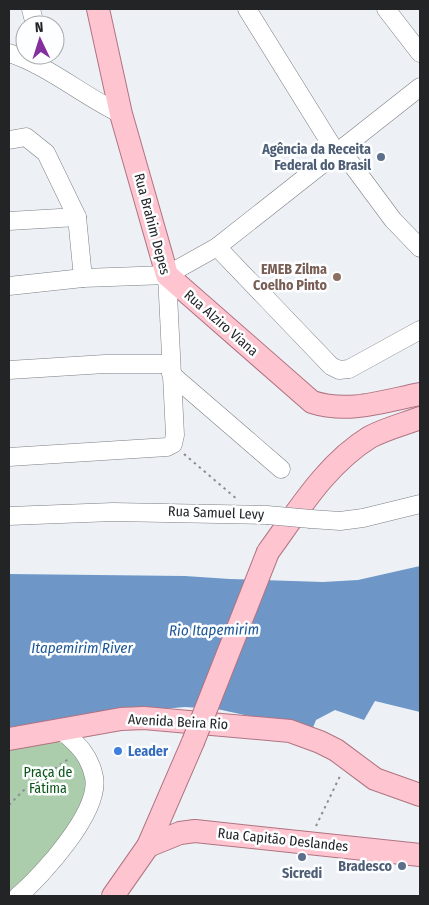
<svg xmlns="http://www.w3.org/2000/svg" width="429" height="905" font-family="'Fira Sans Condensed',sans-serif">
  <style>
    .green { fill: #abcdab }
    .water { fill: #6e97c8 }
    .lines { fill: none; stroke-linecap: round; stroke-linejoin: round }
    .minor-casing { stroke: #7b7f83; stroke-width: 19 }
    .major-casing { stroke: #b17380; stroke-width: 24 }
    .path { stroke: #8b8e91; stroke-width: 2; stroke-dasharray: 2.5 4; stroke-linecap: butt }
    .minor { stroke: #fff; stroke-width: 18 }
    .major { stroke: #fec5d0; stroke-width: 22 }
    .minor-bridge-casing { stroke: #7b7f83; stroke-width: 19; stroke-linecap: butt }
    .major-bridge-casing { stroke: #b17380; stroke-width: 24; stroke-linecap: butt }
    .minor-bridge { stroke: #fff; stroke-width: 18 }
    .major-bridge { stroke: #fec5d0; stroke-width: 22 }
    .service-dot { fill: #5c6f8a; stroke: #fdfeff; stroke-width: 2 }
    .education-dot { fill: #8d6e63; stroke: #fdfeff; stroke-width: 2 }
    .shop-dot { fill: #3f7fe0; stroke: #fdfeff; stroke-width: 2 }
    .labels { text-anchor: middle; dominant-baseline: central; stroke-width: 5; stroke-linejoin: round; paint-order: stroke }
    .service-label { font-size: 14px; font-weight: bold; fill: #4e5e75; stroke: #fdfeff; text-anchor: end }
    .street-label { font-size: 14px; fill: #222425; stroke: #fdfeff }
    .education-label { font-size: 14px; font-weight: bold; fill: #785e54; stroke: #fdfeff; text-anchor: end }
    .shop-label { font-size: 14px; font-weight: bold; fill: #366cbe; stroke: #fdfeff; text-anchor: start }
    .park-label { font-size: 14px; fill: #0d5618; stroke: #fdfeff }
    .water-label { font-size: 15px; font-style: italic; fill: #1e5795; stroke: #fdfeff }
  </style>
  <rect width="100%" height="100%" fill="#edf1f6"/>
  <!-- green -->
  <path class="green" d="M46,740C63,741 79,748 84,766C85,771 89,778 88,784C84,822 37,870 9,894V744Z"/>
  <!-- water -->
  <path class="water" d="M420,566V712L375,701L364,720L335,710L316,720L312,730L217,709L185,707L152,710L9,735V574L185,576L230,579L323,582L358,580Z"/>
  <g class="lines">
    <defs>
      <g id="minor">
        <path d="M31,9L35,25"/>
        <path d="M247,9L337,154"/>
        <path d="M386,9L420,53"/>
        <path d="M9,53C49,66 83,96 121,114"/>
        <path d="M9,140L26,137L46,153L77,217L83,278"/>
        <path d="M341,150L393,220L420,248"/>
        <path d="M9,221L77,217"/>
        <path d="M217,247L331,366L339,370L349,369L420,330"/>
        <path d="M9,286L83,278L167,275L217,247L420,87"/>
        <path d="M9,370L105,364H171"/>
        <path d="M171,374L281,469"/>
        <path d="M9,457L167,447L173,444L175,435L167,275"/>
        <path d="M9,516L113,512L267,515"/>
        <path d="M311,519L340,521L363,518L420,504"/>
        <path d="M18,896C42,876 101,811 94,777C90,756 78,744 62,731"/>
      </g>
      <g id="major">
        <path d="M98,9L121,114L167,275L312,402C349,414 384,401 420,394"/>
        <path d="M268,552C298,511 326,464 370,437C385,429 404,424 420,418"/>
        <path d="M9,739L121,719L144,718L290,731L320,742L336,750L375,779L420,795"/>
        <path d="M148,846L180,833L195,831L420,855"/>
        <path d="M113,896L148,846L193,742"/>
      </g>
    </defs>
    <!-- minor casing -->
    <use href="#minor" class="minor-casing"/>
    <!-- major casing -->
    <use href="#major" class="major-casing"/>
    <!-- path -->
    <g class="path">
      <path d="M184,454L238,500"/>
      <path d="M9,805L24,790L70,758"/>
      <path d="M316,826L341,774"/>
    </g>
    <!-- minor -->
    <use href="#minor" class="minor"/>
    <!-- major -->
    <use href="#major" class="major"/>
    <defs>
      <path id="minor-bridge" d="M267,515L311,519"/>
      <path id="major-bridge" d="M193,742L268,552"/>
    </defs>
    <!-- minor-bridge casing -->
    <use href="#minor-bridge" class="minor-bridge-casing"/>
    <!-- major-bridge casing -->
    <use href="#major-bridge" class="major-bridge-casing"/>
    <!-- minor-bridge -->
    <use href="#minor-bridge" class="minor-bridge"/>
    <!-- major-bridge -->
    <use href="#major-bridge" class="major-bridge"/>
  </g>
  <!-- markers -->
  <g class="service-dot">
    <circle cx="381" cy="157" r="5"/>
    <circle cx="302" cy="857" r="5"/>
    <circle cx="402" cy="866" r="5"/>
  </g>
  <circle class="education-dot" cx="337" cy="277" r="5"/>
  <circle class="shop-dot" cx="118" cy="751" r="5"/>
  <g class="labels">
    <!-- service labels -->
    <g class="service-label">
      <text x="371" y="149">Agência da Receita<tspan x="371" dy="16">Federal do Brasil</tspan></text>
      <text x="392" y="866">Bradesco</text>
      <text x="302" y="873" text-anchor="middle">Sicredi</text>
    </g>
    <!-- street labels -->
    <g class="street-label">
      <text transform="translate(152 224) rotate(75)">Rua Brahim Depes</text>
      <text transform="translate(221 323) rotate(41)">Rua Alziro Viana</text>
      <text transform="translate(216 513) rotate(2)">Rua Samuel Levy</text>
      <text transform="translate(178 722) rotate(3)">Avenida Beira Rio</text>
      <text transform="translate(283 840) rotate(6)">Rua Capitão Deslandes</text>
    </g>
    <!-- education labels -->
    <g class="education-label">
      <text x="327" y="269">EMEB Zilma<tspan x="327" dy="16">Coelho Pinto</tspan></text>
    </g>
    <!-- shop labels -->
    <g class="shop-label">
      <text x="128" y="751">Leader</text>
    </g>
    <!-- park labels -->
    <g class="park-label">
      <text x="48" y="772">Praça de<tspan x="48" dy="16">Fátima</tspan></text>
    </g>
    <!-- water labels -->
    <g class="water-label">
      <text transform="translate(214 630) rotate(-1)">Rio Itapemirim</text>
      <text x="82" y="648">Itapemirim River</text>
    </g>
  </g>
  <!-- border -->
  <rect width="429" height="905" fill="none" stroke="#222425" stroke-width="20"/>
  <!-- north arrow -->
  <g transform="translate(40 40) rotate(356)"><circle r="24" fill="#fdfeff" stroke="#a5a7a8"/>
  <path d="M0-4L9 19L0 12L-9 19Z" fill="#832f9d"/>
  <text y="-8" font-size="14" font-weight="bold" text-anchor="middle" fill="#222425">N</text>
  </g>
</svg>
